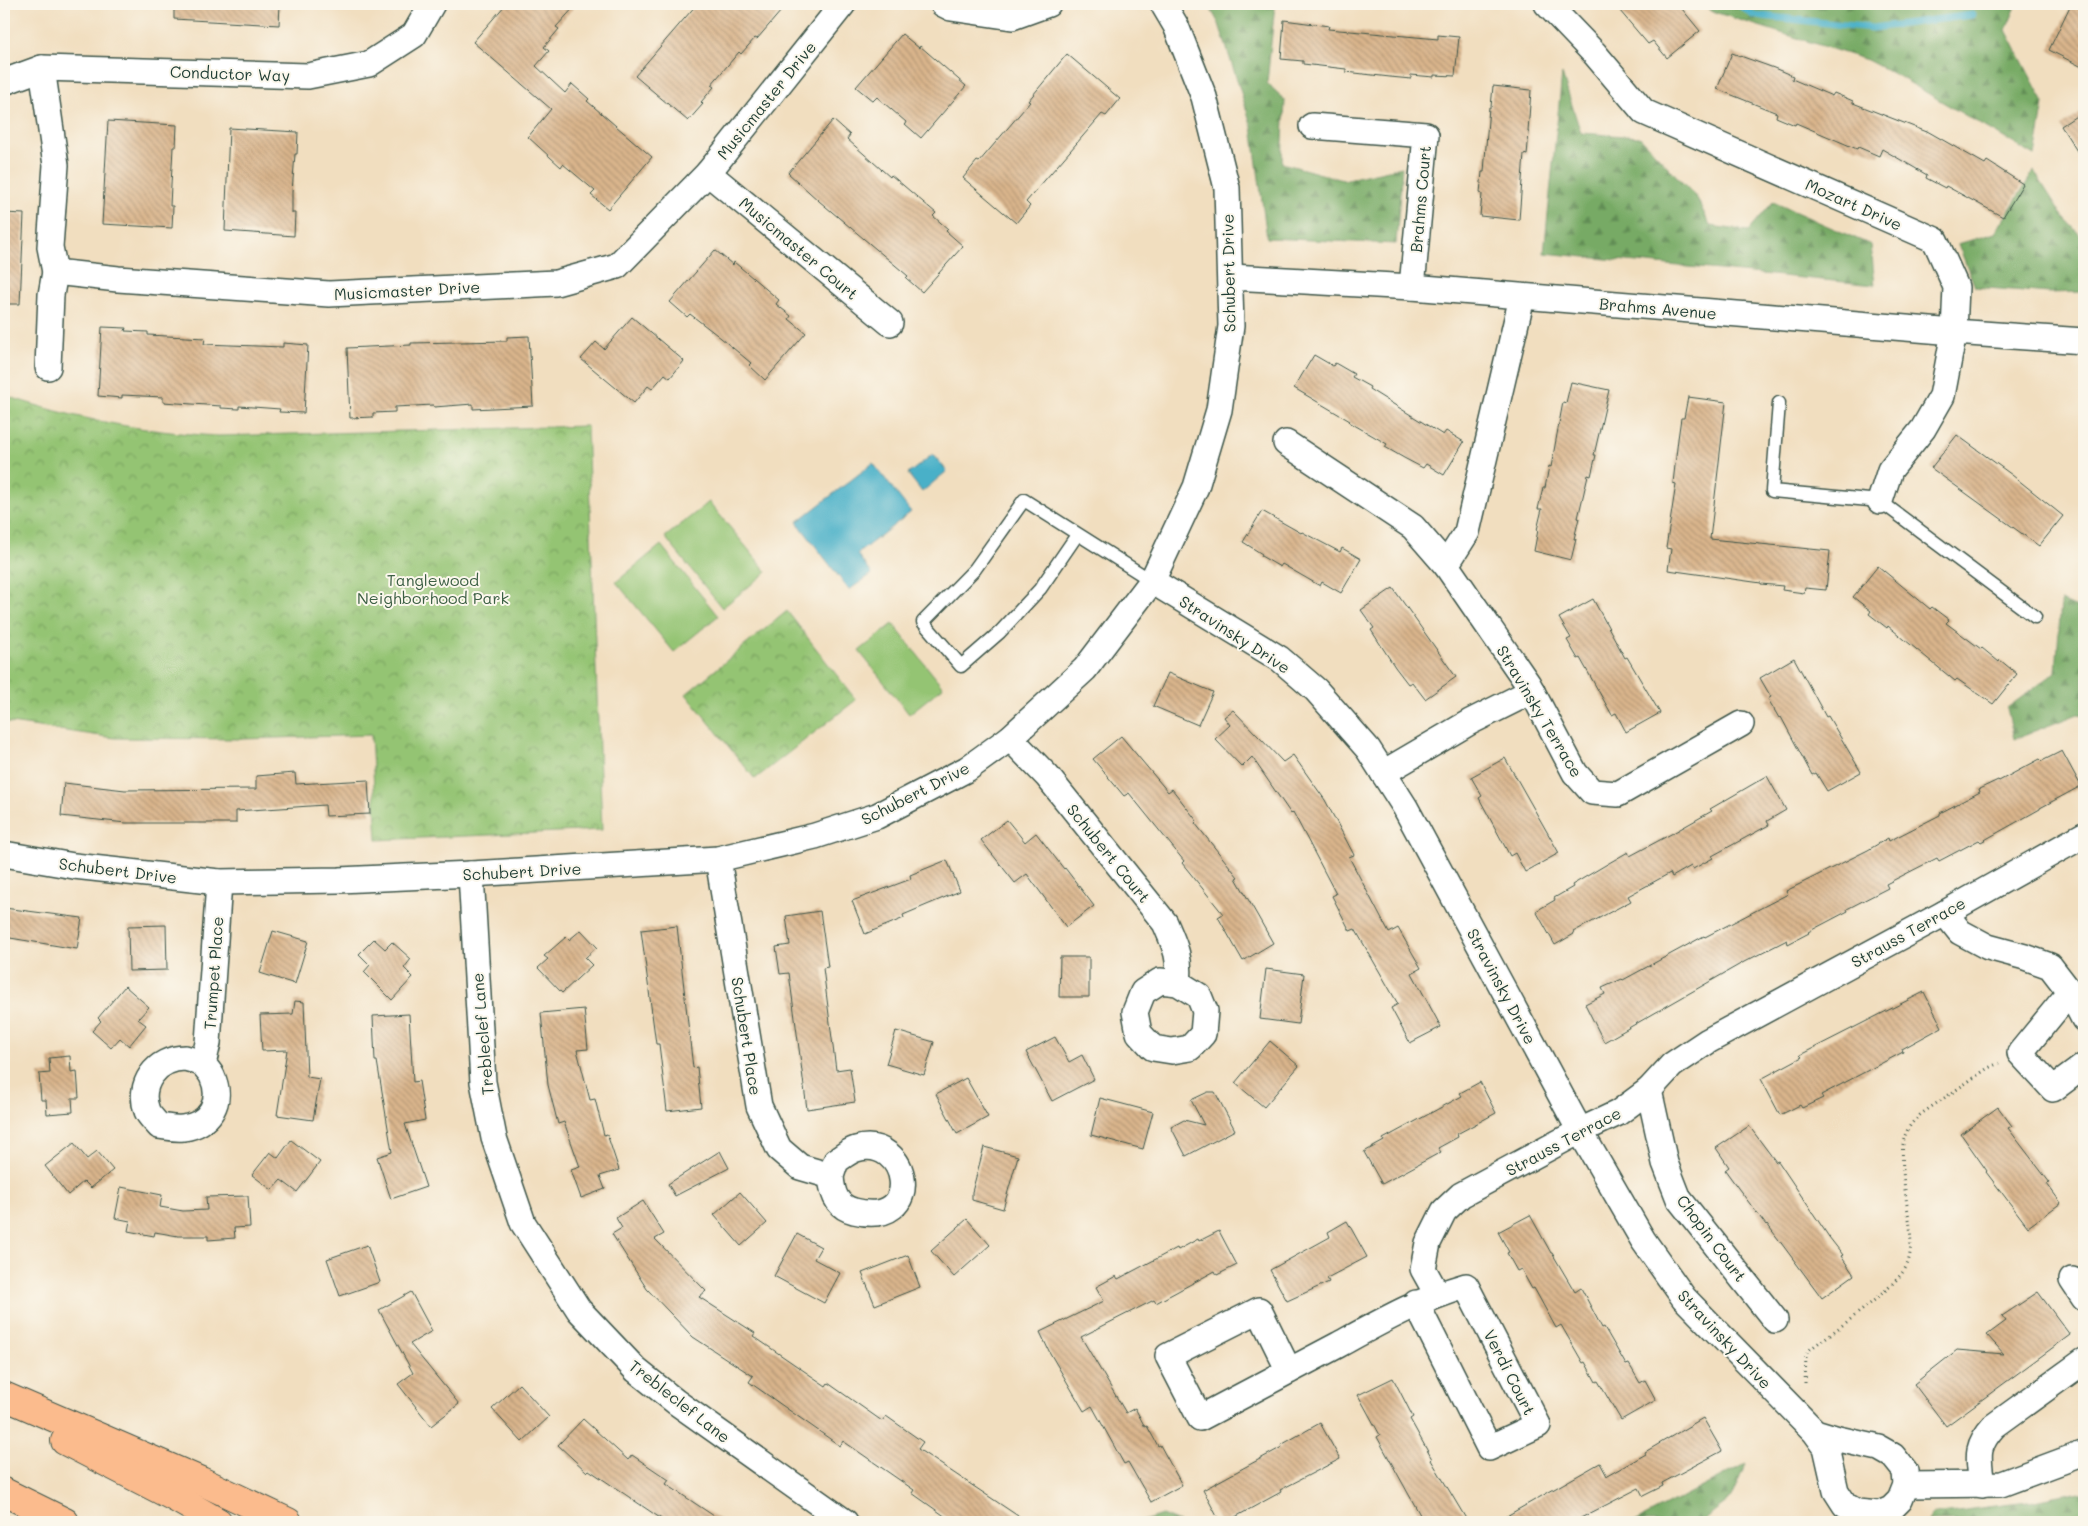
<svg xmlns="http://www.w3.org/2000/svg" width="2088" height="1526" font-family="Mali,sans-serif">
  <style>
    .grass { fill: #94c473; stroke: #5a8054 }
    .forest { fill: url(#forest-firs); stroke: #4b744c }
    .park { fill: url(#park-crowns); stroke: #5a8054 }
    .water { fill: #49b0c8; stroke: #34767e }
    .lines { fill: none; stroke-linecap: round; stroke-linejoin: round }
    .stream { stroke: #49b0c8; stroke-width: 7 }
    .building { fill: url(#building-back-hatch) }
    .lane-casing { stroke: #3e5549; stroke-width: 15 }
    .street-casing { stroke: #3e5549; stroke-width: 28 }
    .highway-casing { stroke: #3e5549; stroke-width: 30 }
    .path { stroke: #3e5549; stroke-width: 3; stroke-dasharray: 1 4; stroke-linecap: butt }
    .lane { stroke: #fff; stroke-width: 12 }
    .street { stroke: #fff; stroke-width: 25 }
    .highway { stroke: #fbbb8d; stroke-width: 28 }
    .labels { text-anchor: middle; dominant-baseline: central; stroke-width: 4; stroke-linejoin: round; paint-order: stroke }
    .street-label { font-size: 16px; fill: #1f3d34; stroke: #fbf7ec }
    .park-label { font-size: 16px; fill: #3c5f44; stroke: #fbf7ec }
  </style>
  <defs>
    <pattern id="forest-firs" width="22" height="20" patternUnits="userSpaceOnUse" patternTransform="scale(1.25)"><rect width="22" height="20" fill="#77aa65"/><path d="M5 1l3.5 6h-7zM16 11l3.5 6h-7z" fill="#618c54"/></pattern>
    <pattern id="park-crowns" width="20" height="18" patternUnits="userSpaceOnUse" patternTransform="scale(1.25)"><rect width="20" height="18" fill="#94c473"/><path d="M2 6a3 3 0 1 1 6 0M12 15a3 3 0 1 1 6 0" fill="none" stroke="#78a05f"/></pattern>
    <pattern id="building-back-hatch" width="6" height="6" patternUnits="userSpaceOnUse" patternTransform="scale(1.25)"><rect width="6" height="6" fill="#dab58c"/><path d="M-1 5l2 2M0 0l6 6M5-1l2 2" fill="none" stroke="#b09473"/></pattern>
  </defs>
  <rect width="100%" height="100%" fill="#fbf7ec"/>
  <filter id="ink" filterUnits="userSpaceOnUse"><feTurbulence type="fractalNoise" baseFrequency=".02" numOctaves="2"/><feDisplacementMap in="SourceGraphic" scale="10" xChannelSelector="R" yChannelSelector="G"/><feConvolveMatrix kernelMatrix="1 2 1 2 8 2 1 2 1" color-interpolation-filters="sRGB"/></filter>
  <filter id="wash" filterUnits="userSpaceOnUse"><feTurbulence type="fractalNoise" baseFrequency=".0096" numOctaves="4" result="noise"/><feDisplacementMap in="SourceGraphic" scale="20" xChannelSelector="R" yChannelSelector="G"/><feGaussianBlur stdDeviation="1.12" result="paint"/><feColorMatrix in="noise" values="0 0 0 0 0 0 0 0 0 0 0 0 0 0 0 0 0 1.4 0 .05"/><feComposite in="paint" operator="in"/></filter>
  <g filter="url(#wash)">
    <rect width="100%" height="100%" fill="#f1debf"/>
    <!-- grass -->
    <g class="grass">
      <path d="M709,502L767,572L722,608L665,537Z"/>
      <path d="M661,545L718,616L674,652L616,582Z"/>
      <path d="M893,624L943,687L909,714L859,651Z"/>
    </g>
    <!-- forest -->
    <g class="forest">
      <path d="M1208,4H1275L1267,83L1285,100L1282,163L1343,180L1402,167L1396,244L1267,238L1252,127L1219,24Z"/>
      <path d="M1705,4H2017L2006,30L2044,103L2035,156L1898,76L1867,60L1711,11Z"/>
      <path d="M1562,74L1581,133L1640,137L1697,198L1710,226L1748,231L1773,202L1871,245L1875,285L1544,253Z"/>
      <path d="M2034,171L2064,218L2084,239V292L2049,293L1975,287L1958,244L1995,233Z"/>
      <path d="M2061,601L2084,611V715L2078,714L2014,739L2007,708L2056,672Z"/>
      <path d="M1746,1464L1732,1498L1700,1522H1635Z"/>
      <path d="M2084,1491V1522H1928L1933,1514L2035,1501Z"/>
      <path d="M1162,1515L1179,1522H1140Z"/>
    </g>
    <!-- park -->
    <g class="park">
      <path d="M4,395C73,419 145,432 218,436L587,426L602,830L377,840L371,735L242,739L115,738L4,722Z"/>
      <path d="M787,611L856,700L755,779L686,694Z"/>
    </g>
    <!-- water -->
    <g class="water">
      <path d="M933,454L947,471L922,492L908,474Z"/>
      <path d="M873,463L911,512L857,554L872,574L849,590L797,522Z"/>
    </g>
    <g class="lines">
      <!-- stream -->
      <path class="stream" d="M1738,4L1753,15L1873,28L1972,15"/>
    </g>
    <g id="blocks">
      <!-- building -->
      <g class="building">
        <path d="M174,4H280L279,25L174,19Z"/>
        <path d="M506,4H577L556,27L559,29L544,47L549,51L536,66L565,93L572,84L589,99L587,101L652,157L608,209L591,195L595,191L563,164L561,167L528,137L551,109L473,42Z"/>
        <path d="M697,4H787L757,39L755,38L741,54L739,52L711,85L714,87L701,102L703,104L688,121L635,76Z"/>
        <path d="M1614,4H1678L1700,31L1667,58L1653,41L1648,44Z"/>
        <path d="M2071,4H2084V68L2049,50Z"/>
        <path d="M1284,20L1329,26L1328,29L1438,39V35L1459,37L1455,76L1434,75V77L1411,75V79L1390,77L1346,72V69L1303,64V61L1281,59Z"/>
        <path d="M902,34L919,48L920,46L966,86L921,138L905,124L906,122L877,97L873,101L856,87Z"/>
        <path d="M1732,53L1774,68L1793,76L1792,79L1832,96L1834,93L1853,101V103L1927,132V131L1985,164L1987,161L2023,184L2003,217L1946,186L1945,188L1926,178L1927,175L1882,149L1879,156L1858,147L1857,149L1796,123L1795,125L1776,117L1777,113L1717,89Z"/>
        <path d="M1067,54L1120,99L1106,116L1102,114L1038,188L1026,202L1030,206L1016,223L963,178L977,161L979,162L1030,102L1028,101Z"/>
        <path d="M1493,86L1531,90L1528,132H1529L1527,155L1524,154L1519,220L1480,216L1482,194L1480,193L1482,172H1484L1489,107H1491Z"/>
        <path d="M2084,111V162L2061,126Z"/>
        <path d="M833,120L850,135L847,139L890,177L891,175L936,213L933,216L948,229L946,231L963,246L922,292L906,278L908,276L819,201L788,173Z"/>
        <path d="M108,121L177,125L176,147H173L171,185L170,206H173L172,228L102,224Z"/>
        <path d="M229,128L298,132L297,154H295L292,192V213H295L294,236L225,231Z"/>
        <path d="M4,213L24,214L20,304H4Z"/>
        <path d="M715,250L733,265L734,262L779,300L776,304L791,316L789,319L806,333L765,380L749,365L751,363L721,338L690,314L687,317L670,302Z"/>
        <path d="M632,317L684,361L670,378L665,374L652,389L648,386L634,403L581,359L596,342L604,349Z"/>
        <path d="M102,327L126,328L125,331L148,332V335L205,338L204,344L283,347V343L308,345L304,413L279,412L280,409L239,406V409L221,408V406L163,402V397L122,395V398L98,396Z"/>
        <path d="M529,336L533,406L473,409V404L434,407L433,405L395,407V412L373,413V417L350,418L347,348L411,345V343L507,341V337Z"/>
        <path d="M1314,355L1333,366L1335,363L1354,374L1352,377L1370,387L1369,389L1443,435L1446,431L1464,442L1444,475L1426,464L1423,468L1404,458L1385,447L1387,444L1349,422L1350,421L1294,388Z"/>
        <path d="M1571,382L1609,390L1594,455H1596L1591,476L1588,475L1578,518H1579L1574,539H1576L1571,560L1534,551L1538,530H1537L1542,509H1538L1543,488H1545L1549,466L1551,467L1563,402L1566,403Z"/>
        <path d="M1688,397L1726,402L1710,539L1830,551L1826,590L1805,588L1804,593L1782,590L1783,586L1761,584V583L1668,570L1671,549L1666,548L1676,484L1673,483L1678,439L1681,418H1684Z"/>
        <path d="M1957,435L2012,475L2063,516L2039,546L1931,468Z"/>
        <path d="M1262,511L1301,533L1302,532L1340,552L1342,548L1361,559L1341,593L1322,582L1320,586L1282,564L1280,567L1261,556L1262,554L1243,542Z"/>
        <path d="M1878,566L1930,609L1932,607L1949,620L1946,623L1981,649L1982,648L1999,662L2000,660L2017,674L1993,704L1957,679L1955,681L1888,626L1887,628L1869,614L1871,611L1853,597Z"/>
        <path d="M1393,588L1456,677L1425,699L1412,682L1408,684L1395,667L1371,630L1374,628L1361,610Z"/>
        <path d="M1593,599L1625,658L1627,657L1660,713L1626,732L1616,713L1612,715L1580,658L1578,659L1567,640L1571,638L1559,618Z"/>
        <path d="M1794,658L1826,717L1828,716L1861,772L1827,791L1816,773L1812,775L1781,717L1779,718L1768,699L1771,697L1760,678Z"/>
        <path d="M1168,673L1213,692L1198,725L1153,706Z"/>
        <path d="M1233,710L1283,762L1293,755L1325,800L1354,855L1349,857L1389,933L1398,928L1421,968L1412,973L1441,1027L1410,1043L1391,1008L1398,1004L1355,929L1350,931L1332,896L1336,894L1293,812L1291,814L1252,757L1242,767L1215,739L1230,725L1224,717Z"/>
        <path d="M1121,736L1168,792L1172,789L1197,821L1195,823L1238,877L1236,878L1273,943L1243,961L1218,917L1223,914L1182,863L1184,861L1129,793L1124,796L1093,759Z"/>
        <path d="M2062,751L2081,786L2040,808V809L1981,842L1979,840L1939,861L1937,858L1886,884L1888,888L1847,909L1848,911L1808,932L1809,933L1788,944L1787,940L1744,962L1604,1042L1585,1004L1605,994L1602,988L1622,979L1623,980L1704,936L1705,937L1788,894L1786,891L1868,850L1888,838L1889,841L1940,815V813L1980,792L1979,789L1998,780L1999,781L2040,759L2042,761Z"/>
        <path d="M1505,758L1559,853L1525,872L1515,853L1510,856L1479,798L1482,796L1471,777Z"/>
        <path d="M295,773L296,784L368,780L370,814L326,816L325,805L236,811V823H126L61,816L64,783L125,790L256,789V776Z"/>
        <path d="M1767,776L1786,810L1767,821L1769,825L1712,856L1713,858L1693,869L1691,866L1672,877L1670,873L1628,896L1631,901L1573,932L1574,934L1555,945L1536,911L1555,900L1554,898L1573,887L1572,885L1609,863L1628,852L1630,856L1673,833L1712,811L1710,809Z"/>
        <path d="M1007,820L1025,842L1036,833L1064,869L1065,868L1094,906L1066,927L1027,874L1015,883L981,840Z"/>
        <path d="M947,860L960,891L903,915L904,918L865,934L852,901L911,879L910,875Z"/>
        <path d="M4,908L82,918L77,949L4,937Z"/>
        <path d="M820,911L828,967L823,968L836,1070L850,1068L855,1102L807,1109L789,973L780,974L776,947L790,945L786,916Z"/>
        <path d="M166,925L167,970L129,971L128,926Z"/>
        <path d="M677,926L693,1068L697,1067L701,1107L667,1111L659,1044H656L641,930Z"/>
        <path d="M581,930L597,947L585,958L592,965L562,993L538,968L548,959L544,956L566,937L569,940Z"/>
        <path d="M273,931L308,941L295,984L260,973Z"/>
        <path d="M374,939L385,949L392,942L411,959L404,968L413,977L392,1000L364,972L370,965L359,954Z"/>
        <path d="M1060,957H1089V997H1059Z"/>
        <path d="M1266,969L1304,974L1298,1024L1260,1019Z"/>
        <path d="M125,986L149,1007L138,1019L146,1025L129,1046L120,1038L111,1048L92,1031L101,1021L98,1018Z"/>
        <path d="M1924,992L1942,1027L1902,1049L1903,1052L1821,1095L1823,1098L1802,1108L1800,1105L1780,1115L1761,1079L1802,1057L1800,1055Z"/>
        <path d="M295,1001L304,1002L307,1077L320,1079L313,1120L277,1115L287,1050L262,1051L260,1015L293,1014Z"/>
        <path d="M584,1009L588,1049L577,1050L590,1100L595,1099L604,1135L607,1134L619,1170L600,1176L605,1189L581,1198L571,1170L580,1167L564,1122L558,1124L548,1085L541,1013Z"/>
        <path d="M409,1014L413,1082L419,1081L425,1120L405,1124L426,1187L391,1199L377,1157L392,1152L377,1061H375L373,1016Z"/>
        <path d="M896,1031L934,1042L924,1075L886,1064Z"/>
        <path d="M1055,1037L1069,1062L1082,1055L1094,1079L1052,1101L1026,1052Z"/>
        <path d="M1270,1041L1299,1066L1264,1107L1235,1083Z"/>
        <path d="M70,1056L71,1072L77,1071L79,1098H72L73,1112L47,1114L46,1100H41L39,1074L50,1073L49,1058Z"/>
        <path d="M966,1078L988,1117L957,1134L936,1094Z"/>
        <path d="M1480,1082L1496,1113L1457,1134L1458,1137L1438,1148L1441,1152L1382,1184L1364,1152L1384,1141L1383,1139L1462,1096L1460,1093Z"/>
        <path d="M1208,1092H1215L1235,1130L1186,1156L1171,1127L1184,1120L1204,1125L1191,1100Z"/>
        <path d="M1100,1098L1153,1112L1143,1149L1091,1135Z"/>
        <path d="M1998,1107L2012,1126L2008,1128L2050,1183L2047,1184L2061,1203L2028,1227L1986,1172L1987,1171L1961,1134Z"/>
        <path d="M1749,1126L1776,1162L1778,1161L1829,1237L1843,1255L1841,1256L1854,1275L1822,1298L1767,1224L1766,1225L1738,1188L1725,1170L1729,1167L1716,1148Z"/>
        <path d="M291,1140L320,1162L297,1192L281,1180L272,1190L252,1175L270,1152L278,1158Z"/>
        <path d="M74,1143L87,1159L97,1151L113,1170L91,1188L84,1181L68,1195L45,1166Z"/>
        <path d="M984,1147L1018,1156L1003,1209L972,1200V1192Z"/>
        <path d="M720,1151L729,1168L675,1196L668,1184Z"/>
        <path d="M121,1187L162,1195L160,1207L183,1211L207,1210L206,1197L248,1196L250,1227L234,1228L235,1238L208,1240V1236H178L155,1232L154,1236L128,1231L130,1221L115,1218Z"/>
        <path d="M740,1192L767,1223L741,1246L714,1215Z"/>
        <path d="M643,1201L664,1234L655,1239L706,1291L699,1297L755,1333L753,1336L826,1386L828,1383L882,1421L886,1416L923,1442L918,1449L1027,1522H953L912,1493L914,1490L843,1441L840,1446L749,1382L753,1376L693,1337L647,1289L612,1234L622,1228L616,1218Z"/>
        <path d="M1530,1215L1551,1253H1552L1575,1292L1581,1288L1602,1328L1604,1327L1626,1365L1629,1364L1640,1383L1645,1380L1656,1400L1621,1420L1598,1381L1596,1382L1585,1362L1583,1363L1561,1325L1556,1328L1534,1288L1532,1289L1521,1269L1517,1271L1507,1253L1509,1252L1498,1232Z"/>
        <path d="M967,1219L990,1245L954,1277L931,1251Z"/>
        <path d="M1347,1221L1367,1257L1327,1278L1329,1282L1287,1301L1270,1270L1330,1237L1328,1232Z"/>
        <path d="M1219,1231L1237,1265L1217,1275L1215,1271L1156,1303L1154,1300L1081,1337L1126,1413L1135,1408L1145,1427L1147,1426L1158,1446L1160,1445L1182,1485L1151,1502L1128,1462L1124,1464L1092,1406L1084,1411L1050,1353L1040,1332L1104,1301L1096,1287L1116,1276L1118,1279L1177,1248L1178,1250L1198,1239L1199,1241Z"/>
        <path d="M797,1234L821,1247L814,1259L840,1273L824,1303L774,1276Z"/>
        <path d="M367,1245L380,1282L340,1296L327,1259Z"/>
        <path d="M908,1255L920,1287L875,1305L862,1273Z"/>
        <path d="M411,1292L432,1331L410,1344L459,1404L431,1426L398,1384L413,1373L379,1310Z"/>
        <path d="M2038,1292L2070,1335L1946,1426L1914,1384L1957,1350L2004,1354L1987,1335L2006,1321L2002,1316Z"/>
        <path d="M1393,1378L1413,1417L1410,1419L1432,1459L1431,1460L1468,1522H1424L1377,1437L1380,1435L1358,1395Z"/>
        <path d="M519,1384L549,1417L522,1442L492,1409Z"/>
        <path d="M1703,1418L1722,1451L1662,1483L1663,1486L1643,1496L1639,1488L1573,1522H1496L1600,1463L1607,1476L1646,1454L1645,1452Z"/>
        <path d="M583,1419L628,1460L632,1455L669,1480L666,1484L723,1522H666L589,1470L587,1472L558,1445Z"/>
        <path d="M1320,1423L1340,1459L1280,1490L1281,1492L1226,1522H1220L1203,1490L1282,1447L1281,1445Z"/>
      </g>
    </g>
  </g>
  <g filter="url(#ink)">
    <use href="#blocks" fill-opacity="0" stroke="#3e5549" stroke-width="1"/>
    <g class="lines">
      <defs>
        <g id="lane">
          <path d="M1779,403L1772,491L1880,501L2035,617"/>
          <path d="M1077,535L1040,589L1000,632L961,666L923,622L975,569L1024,500L1152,581"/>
        </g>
        <g id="street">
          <path d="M943,4L951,8L1012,17L1048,4"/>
          <path d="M1547,4L1595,54L1644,112L1935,240L1956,287L1954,332L1942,396L1923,429L1890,470L1880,501"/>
          <path d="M42,68L56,165L50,247L55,272L118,279L329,294L556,283L617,266L708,173L843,4"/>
          <path d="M4,82L42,68L308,76L369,64L414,35L432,4"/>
          <path d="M1312,126L1426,135L1412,287"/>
          <path d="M708,173L890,323"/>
          <path d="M1231,277L1412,287L1954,332L2084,341"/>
          <path d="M1522,297L1467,532L1446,565L1528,684L1575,773L1592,792L1618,794L1741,724"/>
          <path d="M48,367L51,295L55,272"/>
          <path d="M1286,443L1413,527L1446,565"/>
          <path d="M1152,581L1280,659L1316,690L1368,749L1405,807L1580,1131L1643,1240L1684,1298L1815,1432L1826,1447L1836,1491L1845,1505L1857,1512L1879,1514L1891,1509L1900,1500L1906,1485L1905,1471L1893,1456L1879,1448L1838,1439L1815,1432"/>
          <path d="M1010,738L1047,776L1165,923C1175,946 1181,958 1178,983L1160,981L1143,992L1135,1012L1139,1033L1153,1048L1172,1051L1190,1048L1203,1034L1205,1011L1199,996L1178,983"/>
          <path d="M1383,773L1470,722L1532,691"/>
          <path d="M4,854L74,866L219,882L339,880L471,874L718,859L815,836L877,816L967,769L1010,738L1085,669L1152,581L1196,487L1219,410L1231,326L1227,188L1204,97L1176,26L1163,4"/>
          <path d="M718,859L759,1106L779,1149L800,1167L831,1176C832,1192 836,1207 854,1211C927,1229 909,1133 856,1149C849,1151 842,1157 836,1161L831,1176"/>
          <path d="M471,874L483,1082L494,1138L523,1223L579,1310L636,1370L676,1402L845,1522"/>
          <path d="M1945,913L1960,932L1988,947L2025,957L2050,966L2070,992L2084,1019"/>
          <path d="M2070,992L2020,1053L2053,1089L2084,1066"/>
          <path d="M203,1064C206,1068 210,1072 212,1076C224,1102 209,1125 183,1128C175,1129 167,1127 159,1126C155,1121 149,1116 147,1111C137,1085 156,1058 185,1058C190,1059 198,1062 203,1064L208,1043L219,882"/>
          <path d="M1649,1090L1665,1163L1679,1199L1775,1320"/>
          <path d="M2072,1280L2084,1298"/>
          <path d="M1437,1294L1423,1269L1428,1243L1444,1211L1461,1195L1580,1131L1618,1113L1649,1090L1672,1065L1708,1041L1945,913L2084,835"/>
          <path d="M1289,1371L1259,1310L1168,1356L1200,1418C1246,1394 1292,1369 1338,1345C1380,1322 1420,1299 1466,1286L1538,1425L1489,1448L1416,1303"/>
          <path d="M1906,1485L2001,1484L2084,1453"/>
          <path d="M1982,1485C1979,1458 1974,1448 1994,1426L2084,1361"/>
        </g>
        <g id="highway">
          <path d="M4,1396L201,1481L288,1522"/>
          <path d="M65,1441L174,1497L218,1522"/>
          <path d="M4,1492L65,1522"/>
        </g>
      </defs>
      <!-- lane casing -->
      <use href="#lane" class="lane-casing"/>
      <!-- street casing -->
      <use href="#street" class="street-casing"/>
      <!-- highway casing -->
      <use href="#highway" class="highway-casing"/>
      <!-- path -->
      <path class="path" d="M1805,1383L1806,1356L1808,1351C1832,1332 1893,1291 1906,1267C1912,1255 1911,1238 1910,1226C1907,1204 1899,1158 1904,1139C1907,1128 1913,1121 1921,1114L1988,1068L1999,1063"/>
      <!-- lane -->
      <use href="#lane" class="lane"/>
      <!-- street -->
      <use href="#street" class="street"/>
      <!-- highway -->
      <use href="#highway" class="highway"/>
    </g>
  </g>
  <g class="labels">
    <!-- street labels -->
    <g class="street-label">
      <text transform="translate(230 73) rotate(2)">Conductor Way</text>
      <text transform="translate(766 100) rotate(-51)">Musicmaster Drive</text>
      <text transform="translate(1420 199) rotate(-85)">Brahms Court</text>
      <text transform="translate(1854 204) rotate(24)">Mozart Drive</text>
      <text transform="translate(799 248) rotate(40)">Musicmaster Court</text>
      <text transform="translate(1228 273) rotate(-91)">Schubert Drive</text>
      <text transform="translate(407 290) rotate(-3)">Musicmaster Drive</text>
      <text transform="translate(1658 308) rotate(5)">Brahms Avenue</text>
      <text transform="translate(1235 634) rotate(33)">Stravinsky Drive</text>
      <text transform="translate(1540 711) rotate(59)">Stravinsky Terrace</text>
      <text transform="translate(915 793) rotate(-27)">Schubert Drive</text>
      <text transform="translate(1109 853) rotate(51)">Schubert Court</text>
      <text transform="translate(118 870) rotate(7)">Schubert Drive</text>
      <text transform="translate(522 871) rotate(-3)">Schubert Drive</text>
      <text transform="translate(1908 932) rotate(-29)">Strauss Terrace</text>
      <text transform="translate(213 973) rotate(-86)">Trumpet Place</text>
      <text transform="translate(1502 986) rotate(62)">Stravinsky Drive</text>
      <text transform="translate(482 1034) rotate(-95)">Trebleclef Lane</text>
      <text transform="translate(747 1036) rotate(81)">Schubert Place</text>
      <text transform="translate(1563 1141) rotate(-28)">Strauss Terrace</text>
      <text transform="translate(1712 1238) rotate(53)">Chopin Court</text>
      <text transform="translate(1725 1339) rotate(47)">Stravinsky Drive</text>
      <text transform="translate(1510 1372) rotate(63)">Verdi Court</text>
      <text transform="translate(680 1401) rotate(38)">Trebleclef Lane</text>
    </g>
    <!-- park labels -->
    <g class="park-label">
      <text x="433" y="579">Tanglewood<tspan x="433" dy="18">Neighborhood Park</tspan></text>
    </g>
  </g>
  <!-- margin -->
  <rect width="2088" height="1526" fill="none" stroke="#fbf7ec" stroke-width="20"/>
</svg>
